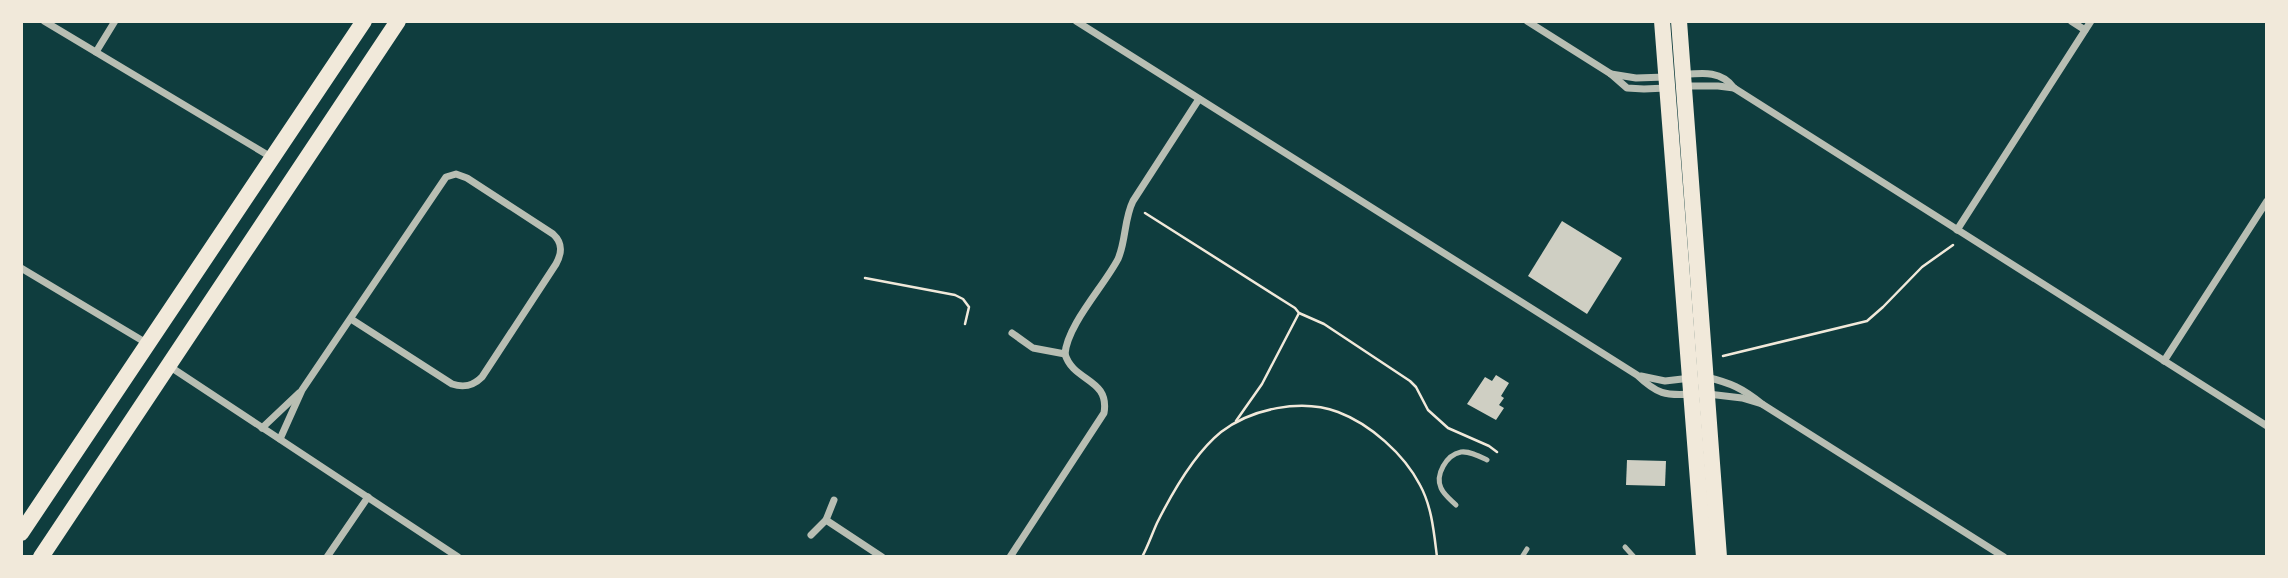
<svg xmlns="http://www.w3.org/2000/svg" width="2288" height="578" font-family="'Golos Text',sans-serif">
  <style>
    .building { fill: #cfcfc3 }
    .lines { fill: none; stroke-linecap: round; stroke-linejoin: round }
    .path { stroke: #f1e9da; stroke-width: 2.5 }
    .service { stroke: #b8beb3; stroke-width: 5 }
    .minor { stroke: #b8beb3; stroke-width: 7 }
    .primary { stroke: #f1e9da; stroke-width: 16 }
  </style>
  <rect width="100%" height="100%" fill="#0f3d3e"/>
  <!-- building -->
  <g class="building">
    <path d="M1562,221L1622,258L1587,314L1528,276Z"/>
    <path d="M1496,375L1509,383L1501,396L1504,398L1499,405L1504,408L1496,420L1467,404L1485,377L1492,381Z"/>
    <path d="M1627,460L1666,461L1665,486L1626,485Z"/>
  </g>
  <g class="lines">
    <!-- path -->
    <g class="path">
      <path d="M1145,213L1295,308L1299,313L1324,324L1410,381L1416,387L1428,410L1448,428L1489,446L1497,452"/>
      <path d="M865,278L955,295L963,299L969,307L965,324"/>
      <path d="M1723,356L1867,321L1883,307L1922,267L1953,245"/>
      <path d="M1236,421L1262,384L1299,313"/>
      <path d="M1142,557C1148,546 1152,534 1157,523C1172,493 1195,453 1221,432C1251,409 1301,398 1338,412C1370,424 1404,454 1420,485C1432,507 1434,533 1437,557"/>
    </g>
    <!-- service -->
    <g class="service">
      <path d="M1456,505C1451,500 1444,495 1441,488C1435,475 1446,455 1461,452C1470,451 1479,456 1487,460"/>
      <path d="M1625,547L1634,557"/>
      <path d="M1522,557L1527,549"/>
    </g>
    <!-- minor -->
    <g class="minor">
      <path d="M44,21L271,157"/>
      <path d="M1076,21L1637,375C1657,394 1665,396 1692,394"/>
      <path d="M1527,21L1611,74L1627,88L1644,89L1666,88"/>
      <path d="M2071,21L2085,30"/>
      <path d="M96,52L115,21"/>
      <path d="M1611,74L1636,78L1666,77"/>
      <path d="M1681,75C1702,73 1721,70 1734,88L2267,426"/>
      <path d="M1685,86H1718L1734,88"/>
      <path d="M1957,230L2091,21"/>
      <path d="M21,268L148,344"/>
      <path d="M1012,333L1033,348L1065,354C1067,325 1104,286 1118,259C1126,241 1124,219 1133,201L1199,99"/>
      <path d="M2164,361L2267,201"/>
      <path d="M169,366L458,557"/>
      <path d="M1641,376L1665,381L1691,378"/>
      <path d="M1706,377C1731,383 1742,388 1762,404L2004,557"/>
      <path d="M1708,394L1742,398L1762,404"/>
      <path d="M262,428L299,393"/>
      <path d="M280,439L302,390L446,177L456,174L467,178L553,234C563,243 562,253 556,264L482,377C473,386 464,388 452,384L351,319"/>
      <path d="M826,520L882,557"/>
      <path d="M811,535L826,520L834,500"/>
      <path d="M327,557L368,497"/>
      <path d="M1010,557L1104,413C1110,378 1073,382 1065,354"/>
    </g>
    <!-- primary -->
    <g class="primary">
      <path d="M1662,21L1704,557"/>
      <path d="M1679,21L1719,557"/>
      <path d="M21,533L364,21"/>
      <path d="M41,557L398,21"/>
    </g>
  </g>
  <!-- border -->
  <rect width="2288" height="578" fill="none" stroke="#f1e9da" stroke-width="46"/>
</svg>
